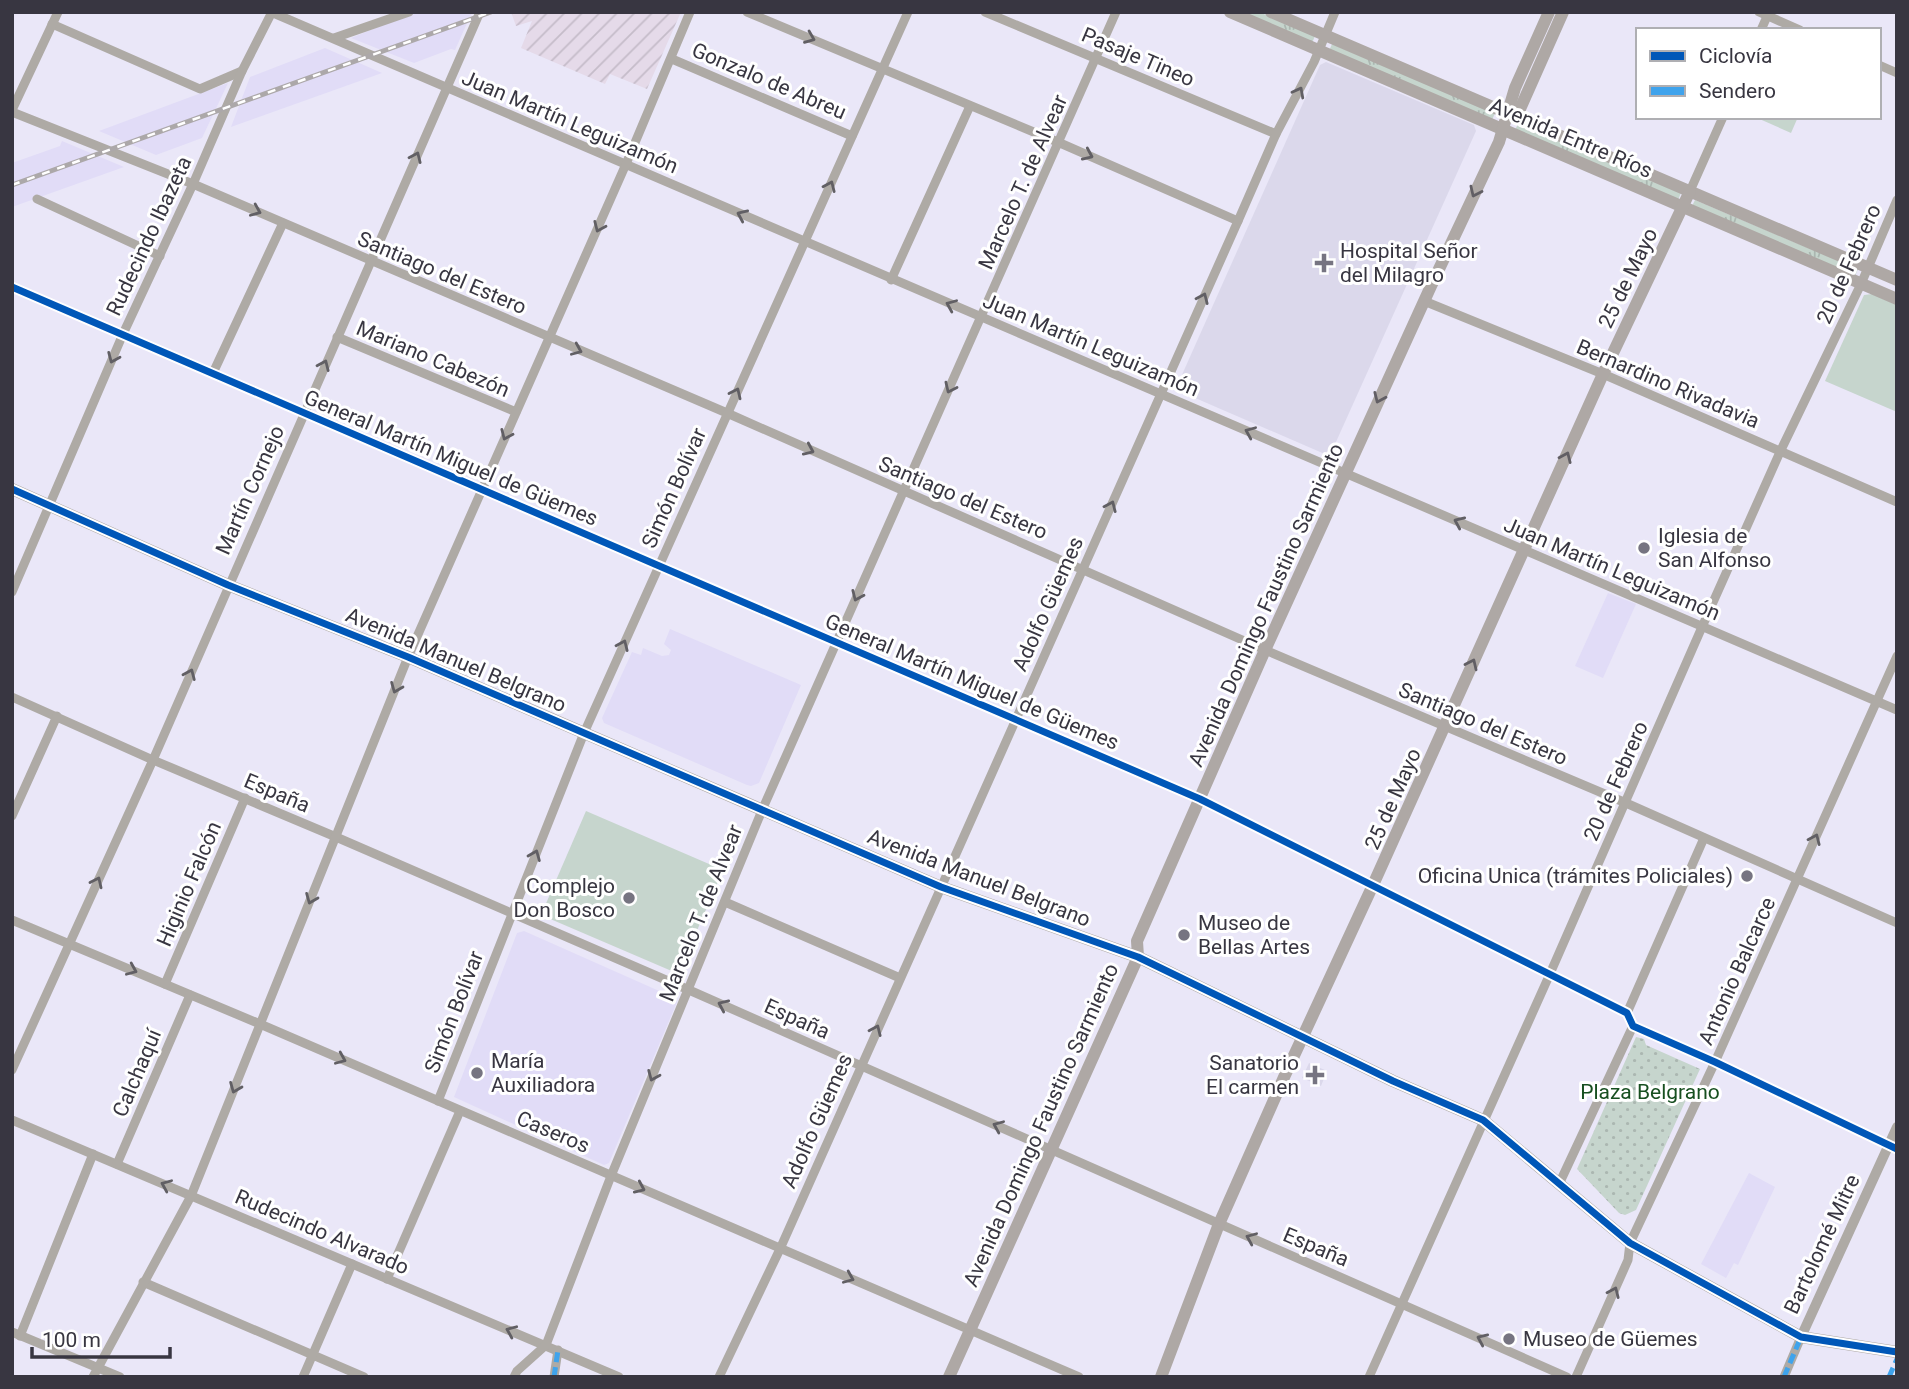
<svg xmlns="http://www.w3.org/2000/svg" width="1909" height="1389" font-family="Roboto,sans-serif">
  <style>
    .built { fill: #e1dcf7 }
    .industrial { fill: url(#industrial-furrows) }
    .medical { fill: #dbd8eb }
    .grass { fill: url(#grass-tufts) }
    .park { fill: url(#park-dots) }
    .pitch { fill: #c6d5cd }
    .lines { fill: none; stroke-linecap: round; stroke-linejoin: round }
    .minor { stroke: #aeaaa5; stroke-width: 9 }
    .tertiary { stroke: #aeaaa5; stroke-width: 10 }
    .secondary { stroke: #aea8a5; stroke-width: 12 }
    .rail-casing { stroke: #aca8a9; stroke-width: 5 }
    .rail { stroke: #fff; stroke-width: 2.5; stroke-dasharray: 8; stroke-linecap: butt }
    .quiet { stroke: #3fa3ec; stroke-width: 5; stroke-dasharray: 10 5; stroke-linecap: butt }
    .cycleway-casing { stroke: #fff; stroke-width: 11 }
    .cycleway { stroke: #0057b8; stroke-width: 7 }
    .oneway { stroke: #615f64 }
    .oneway2 { stroke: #615e64 }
    .poi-dot { fill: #767481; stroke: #fff; stroke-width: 2.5 }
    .labels { text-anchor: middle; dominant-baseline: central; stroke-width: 6; stroke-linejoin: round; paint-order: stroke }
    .street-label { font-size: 21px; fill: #383641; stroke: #fff }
    .poi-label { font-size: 21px; fill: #383641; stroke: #fff; text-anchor: start }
    .park-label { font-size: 21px; fill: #174f20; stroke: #fff }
  </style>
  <defs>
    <pattern id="industrial-furrows" width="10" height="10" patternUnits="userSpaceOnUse" patternTransform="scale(1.75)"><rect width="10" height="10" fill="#e5dae9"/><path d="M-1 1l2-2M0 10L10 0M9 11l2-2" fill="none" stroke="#c5bcc9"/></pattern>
    <pattern id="grass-tufts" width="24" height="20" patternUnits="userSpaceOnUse" patternTransform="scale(1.75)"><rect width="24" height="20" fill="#c6d5cd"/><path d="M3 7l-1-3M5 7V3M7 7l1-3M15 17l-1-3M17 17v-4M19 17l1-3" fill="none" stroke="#abb7b1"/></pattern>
    <pattern id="park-dots" width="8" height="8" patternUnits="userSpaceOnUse" patternTransform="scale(1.75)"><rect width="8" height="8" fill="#c6d5cd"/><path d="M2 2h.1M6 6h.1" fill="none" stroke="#abb7b1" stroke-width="1.8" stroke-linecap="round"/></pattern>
  </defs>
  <rect width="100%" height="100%" fill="#eae7f8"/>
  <!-- built -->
  <g class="built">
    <path d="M415,12H472L455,50L451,49L414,63L351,38Z"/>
    <path d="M325,48L382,73L231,127L250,77Z"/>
    <path d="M228,83L202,138L156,155L99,131Z"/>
    <path d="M62,141L124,167L12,207V163L60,146Z"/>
    <path d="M1608,593L1636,604L1603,678L1575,666Z"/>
    <path d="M670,629L801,685L759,783L751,786L747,785L604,723L602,718L632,652L641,655L643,648L662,656L669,655L671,650L664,644Z"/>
    <path d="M524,931L675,998L677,1002L609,1163L604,1165L454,1097L517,933Z"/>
    <path d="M1749,1173L1775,1187L1738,1265L1734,1263L1726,1278L1701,1264Z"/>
  </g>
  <!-- industrial -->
  <path class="industrial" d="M511,12H681L647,89L610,74L605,84L521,48L532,21L516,26Z"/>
  <!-- medical -->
  <g class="medical">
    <path d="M1326,62L1474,125L1476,131L1331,453L1327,455L1179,391L1177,386L1320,65Z"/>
    <path d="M1309,1063L1327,1071L1321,1086L1302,1078Z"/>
  </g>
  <!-- grass -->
  <g class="grass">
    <path d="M1240,12H1259L1315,36L1312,43Z"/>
    <path d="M1332,44L1495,113L1492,120L1329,51Z"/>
    <path d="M1518,124L1681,193L1678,200L1515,130Z"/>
    <path d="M1695,200L1858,269L1855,276L1692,206Z"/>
  </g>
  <!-- park -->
  <path class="park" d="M1636,1037L1644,1039L1646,1045L1700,1069L1636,1210L1625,1215L1619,1213L1577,1169Z"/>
  <!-- pitch -->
  <g class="pitch">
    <path d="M1755,117H1798L1791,133Z"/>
    <path d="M1872,294L1897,305V412L1825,381L1864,295Z"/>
    <path d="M586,811L723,870L680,970L674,972L541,915Z"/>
  </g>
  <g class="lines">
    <!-- minor -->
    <g class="minor">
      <path d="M271,12L1897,710"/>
      <path d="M747,12L1060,143L1238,221"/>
      <path d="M985,12L1276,134"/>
      <path d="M1759,12L1800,30"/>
      <path d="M52,24L200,89L242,71"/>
      <path d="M1761,30L1769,12"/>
      <path d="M334,38L409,12"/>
      <path d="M672,59L852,136"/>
      <path d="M1879,65L1897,73"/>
      <path d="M12,110L58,12"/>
      <path d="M12,112L193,184L727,413L1265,650L1626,803L1897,923"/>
      <path d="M1690,191L1723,117"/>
      <path d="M37,199L160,256"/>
      <path d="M891,280L970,106"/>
      <path d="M12,287L1200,799L1627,1013L1633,1026L1715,1062L1897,1149"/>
      <path d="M1424,301L1603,374L1897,502"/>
      <path d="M337,337L516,412"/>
      <path d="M213,373L283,223"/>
      <path d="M12,592L123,334L193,184L242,71L272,12"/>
      <path d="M12,697L153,760L336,837L689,990L1567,1377"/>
      <path d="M12,816L57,716"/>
      <path d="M725,902L900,978"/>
      <path d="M12,920L260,1024L1079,1377"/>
      <path d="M165,984L245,798"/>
      <path d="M1627,1013L1704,838"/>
      <path d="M12,1070L153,760L480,12"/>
      <path d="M438,1101L584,733L908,12"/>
      <path d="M12,1120L619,1377"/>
      <path d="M117,1164L190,995"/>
      <path d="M1560,1182L1633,1026"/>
      <path d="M387,1279L460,1111"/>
      <path d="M143,1282L364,1377"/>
      <path d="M12,1332L120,1377"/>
      <path d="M20,1336L93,1154"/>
      <path d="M93,1377L191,1196L408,657L626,164L690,12"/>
      <path d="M303,1377L352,1264"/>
      <path d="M514,1377L517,1371L546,1345L611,1176L763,808L1116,12"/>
      <path d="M554,1377L558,1350"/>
      <path d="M719,1377L780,1249L1238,221L1276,134L1314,62L1335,12"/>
      <path d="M1369,1377L1549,976L1702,627L1780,452L1861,284L1897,200"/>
      <path d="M1576,1377L1628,1260L1630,1243L1715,1062L1897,656"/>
      <path d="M1784,1377L1801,1337"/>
    </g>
    <!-- tertiary -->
    <path class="tertiary" d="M1801,1337L1897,1127"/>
    <!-- secondary -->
    <g class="secondary">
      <path d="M1230,12L1897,299"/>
      <path d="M1271,12L1897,280"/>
      <path d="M1516,118L1563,12"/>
      <path d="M12,489L228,585L408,657L941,887L1138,957L1393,1081L1483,1120L1630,1243L1801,1337L1897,1352"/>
      <path d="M949,1377L1138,957L1137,941L1265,650L1431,286L1499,142L1515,88L1549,12"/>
      <path d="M1161,1377L1219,1224L1285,1075L1373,885L1603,374L1690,191"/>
    </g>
    <defs>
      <path id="rail" d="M12,185L491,12"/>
    </defs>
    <!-- rail casing -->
    <use href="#rail" class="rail-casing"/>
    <!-- rail -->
    <use href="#rail" class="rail"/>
    <!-- quiet -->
    <g class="quiet">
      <path d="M554,1377L558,1350"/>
      <path d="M1784,1377L1801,1337"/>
      <path d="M1889,1377L1897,1359"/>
    </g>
    <defs>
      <g id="cycleway">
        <path d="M12,287L1200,799L1627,1013L1633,1026L1715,1062L1897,1149"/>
        <path d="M12,489L228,585L408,657L941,887L1138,957L1393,1081L1483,1120L1630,1243L1801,1337L1897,1352"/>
      </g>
    </defs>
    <!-- cycleway casing -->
    <use href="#cycleway" class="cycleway-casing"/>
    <!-- cycleway -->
    <use href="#cycleway" class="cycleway"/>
  </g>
  <!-- one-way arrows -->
  <defs><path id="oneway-chevron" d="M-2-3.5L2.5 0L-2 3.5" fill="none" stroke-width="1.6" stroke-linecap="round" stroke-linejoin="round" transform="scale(1.75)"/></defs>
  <g class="oneway">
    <use href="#oneway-chevron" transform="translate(810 38) rotate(22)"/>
    <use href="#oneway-chevron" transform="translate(1299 92) rotate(-62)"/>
    <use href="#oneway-chevron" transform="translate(1088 155) rotate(24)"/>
    <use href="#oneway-chevron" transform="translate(416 157) rotate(-66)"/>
    <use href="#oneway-chevron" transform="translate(830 186) rotate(-66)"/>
    <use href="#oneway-chevron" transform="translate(256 211) rotate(23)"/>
    <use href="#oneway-chevron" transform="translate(742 215) rotate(-156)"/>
    <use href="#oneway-chevron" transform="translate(599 227) rotate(114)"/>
    <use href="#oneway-chevron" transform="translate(1203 298) rotate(-66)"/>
    <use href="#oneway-chevron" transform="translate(951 305) rotate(-157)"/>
    <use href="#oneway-chevron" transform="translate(577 350) rotate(23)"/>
    <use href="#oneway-chevron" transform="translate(113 358) rotate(113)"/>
    <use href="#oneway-chevron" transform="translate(324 365) rotate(-66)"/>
    <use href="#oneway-chevron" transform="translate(950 388) rotate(115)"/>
    <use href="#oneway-chevron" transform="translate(736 393) rotate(-65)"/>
    <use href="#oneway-chevron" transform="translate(1250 432) rotate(-157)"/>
    <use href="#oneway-chevron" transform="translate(506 435) rotate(114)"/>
    <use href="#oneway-chevron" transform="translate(809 450) rotate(24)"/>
    <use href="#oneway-chevron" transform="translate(1111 506) rotate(-66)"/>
    <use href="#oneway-chevron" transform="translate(1459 522) rotate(-156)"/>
    <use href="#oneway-chevron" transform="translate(857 596) rotate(114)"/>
    <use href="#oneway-chevron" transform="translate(623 645) rotate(-66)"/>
    <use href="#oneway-chevron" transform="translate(190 674) rotate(-67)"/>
    <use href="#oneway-chevron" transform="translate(396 688) rotate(112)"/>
    <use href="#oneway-chevron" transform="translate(1815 839) rotate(-66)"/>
    <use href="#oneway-chevron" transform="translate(535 855) rotate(-68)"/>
    <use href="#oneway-chevron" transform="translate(97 882) rotate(-65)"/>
    <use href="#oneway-chevron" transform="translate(311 899) rotate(112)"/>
    <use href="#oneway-chevron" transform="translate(132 970) rotate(23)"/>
    <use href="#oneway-chevron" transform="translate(723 1005) rotate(-156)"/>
    <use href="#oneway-chevron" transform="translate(876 1030) rotate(-66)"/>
    <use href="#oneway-chevron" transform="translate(341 1059) rotate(23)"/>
    <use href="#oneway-chevron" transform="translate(653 1076) rotate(113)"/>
    <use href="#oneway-chevron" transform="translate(235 1088) rotate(112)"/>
    <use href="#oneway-chevron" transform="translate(998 1126) rotate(-157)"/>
    <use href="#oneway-chevron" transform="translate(166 1185) rotate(-157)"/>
    <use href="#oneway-chevron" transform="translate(640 1188) rotate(24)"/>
    <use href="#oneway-chevron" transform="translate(1251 1238) rotate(-157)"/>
    <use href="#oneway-chevron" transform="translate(849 1278) rotate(23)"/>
    <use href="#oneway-chevron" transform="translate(1614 1292) rotate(-66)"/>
    <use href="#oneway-chevron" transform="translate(511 1331) rotate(-157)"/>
    <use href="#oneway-chevron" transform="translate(1482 1339) rotate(-156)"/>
  </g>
  <g class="oneway2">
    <use href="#oneway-chevron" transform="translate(1475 192) rotate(115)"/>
    <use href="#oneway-chevron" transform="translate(1379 398) rotate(114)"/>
    <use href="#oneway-chevron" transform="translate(1566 457) rotate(-66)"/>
    <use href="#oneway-chevron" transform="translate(1472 664) rotate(-65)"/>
  </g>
  <!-- markers -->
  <g class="poi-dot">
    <path d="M1320.5 252.5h7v7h7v7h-7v7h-7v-7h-7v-7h7z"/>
    <circle cx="1644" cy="548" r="7"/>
    <circle cx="1747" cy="876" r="7"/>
    <circle cx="629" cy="898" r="7"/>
    <circle cx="1184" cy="935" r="7"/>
    <circle cx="477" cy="1073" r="7"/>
    <path d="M1311.5 1064.5h7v7h7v7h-7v7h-7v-7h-7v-7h7z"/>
    <circle cx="1509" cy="1339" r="7"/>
  </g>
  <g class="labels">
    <!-- street labels -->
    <g class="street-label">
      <text transform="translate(1138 57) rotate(23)">Pasaje Tineo</text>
      <text transform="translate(769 81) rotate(23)">Gonzalo de Abreu</text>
      <text transform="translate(570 122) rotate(23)">Juan Martín Leguizamón</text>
      <text transform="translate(1571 138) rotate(23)">Avenida Entre Ríos</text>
      <text transform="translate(1023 182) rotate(-66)">Marcelo T. de Alvear</text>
      <text transform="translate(149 236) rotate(-65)">Rudecindo Ibazeta</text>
      <text transform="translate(1849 264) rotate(-66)">20 de Febrero</text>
      <text transform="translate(442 273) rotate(23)">Santiago del Estero</text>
      <text transform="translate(1628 278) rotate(-64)">25 de Mayo</text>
      <text transform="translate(1091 345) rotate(23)">Juan Martín Leguizamón</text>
      <text transform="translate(433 359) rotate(23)">Mariano Cabezón</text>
      <text transform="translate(1668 384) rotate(23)">Bernardino Rivadavia</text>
      <text transform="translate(451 458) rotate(23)">General Martín Miguel de Güemes</text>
      <text transform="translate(674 488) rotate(-66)">Simón Bolívar</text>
      <text transform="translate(250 490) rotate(-66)">Martín Cornejo</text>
      <text transform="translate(963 498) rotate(23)">Santiago del Estero</text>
      <text transform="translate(1612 569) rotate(23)">Juan Martín Leguizamón</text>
      <text transform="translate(1048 604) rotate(-66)">Adolfo Güemes</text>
      <text transform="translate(1266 605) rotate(-66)">Avenida Domingo Faustino Sarmiento</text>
      <text transform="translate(456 660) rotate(23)">Avenida Manuel Belgrano</text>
      <text transform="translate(972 682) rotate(23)">General Martín Miguel de Güemes</text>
      <text transform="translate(1483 724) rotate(23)">Santiago del Estero</text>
      <text transform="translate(1616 781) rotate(-66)">20 de Febrero</text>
      <text transform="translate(277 793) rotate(23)">España</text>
      <text transform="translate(1393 799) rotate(-66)">25 de Mayo</text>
      <text transform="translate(979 878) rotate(21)">Avenida Manuel Belgrano</text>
      <text transform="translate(189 884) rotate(-67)">Higinio Falcón</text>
      <text transform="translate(701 913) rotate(-68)">Marcelo T. de Alvear</text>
      <text transform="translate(1737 971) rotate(-66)">Antonio Balcarce</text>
      <text transform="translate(454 1012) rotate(-69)">Simón Bolívar</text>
      <text transform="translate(797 1019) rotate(24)">España</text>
      <text transform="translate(137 1073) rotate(-67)">Calchaquí</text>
      <text transform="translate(817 1121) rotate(-66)">Adolfo Güemes</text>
      <text transform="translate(1041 1125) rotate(-66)">Avenida Domingo Faustino Sarmiento</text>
      <text transform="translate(553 1132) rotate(23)">Caseros</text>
      <text transform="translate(322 1232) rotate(23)">Rudecindo Alvarado</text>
      <text transform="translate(1822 1244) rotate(-65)">Bartolomé Mitre</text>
      <text transform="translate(1316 1247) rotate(23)">España</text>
    </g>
    <!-- poi labels -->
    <g class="poi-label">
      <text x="1340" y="251">Hospital Señor<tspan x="1340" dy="24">del Milagro</tspan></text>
      <text x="1658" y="536">Iglesia de<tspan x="1658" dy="24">San Alfonso</tspan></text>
      <text x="1733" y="876" text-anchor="end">Oficina Unica (trámites Policiales)</text>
      <text x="615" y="886" text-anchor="end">Complejo<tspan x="615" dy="24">Don Bosco</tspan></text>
      <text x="1198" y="923">Museo de<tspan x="1198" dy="24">Bellas Artes</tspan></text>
      <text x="491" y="1061">María<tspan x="491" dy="24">Auxiliadora</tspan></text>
      <text x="1299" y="1063" text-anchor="end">Sanatorio<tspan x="1299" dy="24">El carmen</tspan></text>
      <text x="1523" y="1339">Museo de Güemes</text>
    </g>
    <!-- park labels -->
    <g class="park-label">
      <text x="1650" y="1092">Plaza Belgrano</text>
    </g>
  </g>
  <!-- border -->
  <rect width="1909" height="1389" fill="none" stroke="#383641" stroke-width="28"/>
  <!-- legend -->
  <rect x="1636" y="28" width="245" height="91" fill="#ffffff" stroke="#afafb3" stroke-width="2"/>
  <rect x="1650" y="51" width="35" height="10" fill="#0057b8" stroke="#afafb3" stroke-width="2"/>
  <text x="1699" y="63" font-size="21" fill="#383641">Ciclovía</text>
  <rect x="1650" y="86" width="35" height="10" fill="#3fa3ec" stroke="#afafb3" stroke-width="2"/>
  <text x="1699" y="98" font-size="21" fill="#383641">Sendero</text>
  <!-- scale -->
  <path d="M32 1347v10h138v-10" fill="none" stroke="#383641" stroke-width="3.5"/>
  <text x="42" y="1347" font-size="21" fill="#383641" stroke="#ffffff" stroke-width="5" paint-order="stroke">100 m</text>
</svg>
